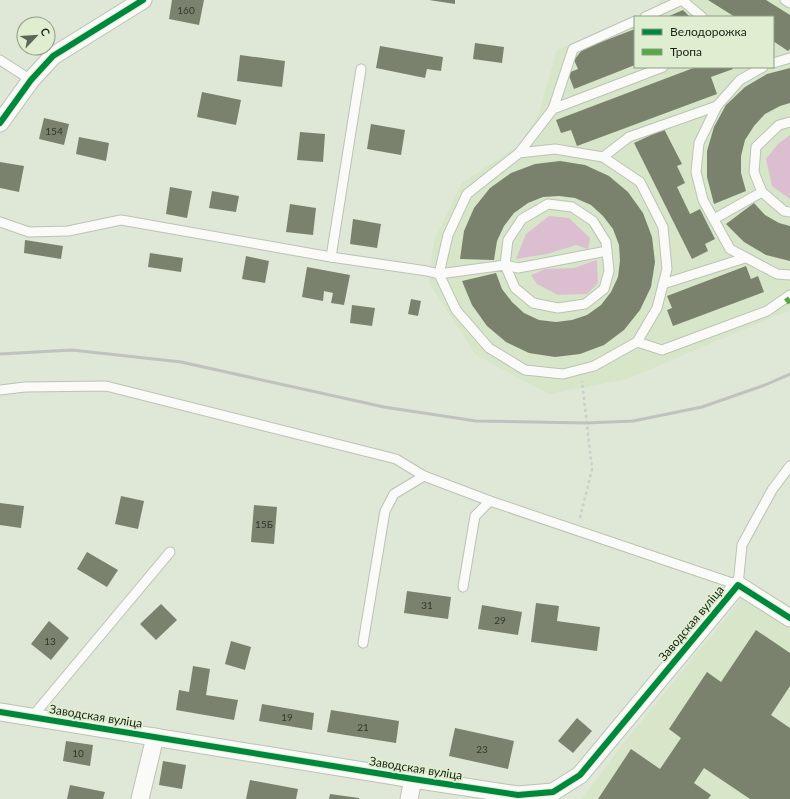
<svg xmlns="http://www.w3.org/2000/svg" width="790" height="799" font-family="Lato,sans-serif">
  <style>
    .built { fill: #d7e5c9; fill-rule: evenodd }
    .forest { fill: #dbbfd1 }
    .building { fill: #7a826e }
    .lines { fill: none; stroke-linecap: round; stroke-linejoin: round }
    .service-casing { stroke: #bcc2b5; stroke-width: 11 }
    .minor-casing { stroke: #bcc2b5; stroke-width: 19 }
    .path { stroke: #ccceca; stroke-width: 2.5; stroke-dasharray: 3 3; stroke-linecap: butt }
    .service { stroke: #fafbf9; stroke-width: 9 }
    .minor { stroke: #fafbf9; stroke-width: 17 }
    .rail { stroke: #c0c2bd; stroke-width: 3 }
    .quiet { stroke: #52aa42; stroke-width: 5; stroke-dasharray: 10 5; stroke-linecap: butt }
    .cycleway-casing { stroke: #dfeed0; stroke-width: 8 }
    .cycleway { stroke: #00873e; stroke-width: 6 }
    .labels { text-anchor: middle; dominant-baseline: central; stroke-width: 4; stroke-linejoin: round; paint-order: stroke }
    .number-label { font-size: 10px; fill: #32382a }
    .street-label { font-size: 12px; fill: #1a1f14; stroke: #dfeed0 }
  </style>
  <rect width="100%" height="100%" fill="#dfe7d7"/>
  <!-- built -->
  <g class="built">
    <path d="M660,0H790V310L627,379L549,394L476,355L429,283L434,241L462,183L518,146L539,113L557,50L656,8ZM635,17H773V67H635Z"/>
    <path d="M743,597L790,627V799H582L623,744Z"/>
  </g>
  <!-- forest -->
  <g class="forest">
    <path d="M790,135V199L772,186L766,159L778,144Z"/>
    <path d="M549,216L569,218L590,238L588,249L576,245L547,254L516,259L526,234Z"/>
    <path d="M597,260L598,283L587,294L558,295L537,284L531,275L545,269L574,268Z"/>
  </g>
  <!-- building -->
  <g class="building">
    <path d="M172,0H204L199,25L169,19Z"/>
    <path d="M429,0H455V4Z"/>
    <path d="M708,0H766L790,15V49L788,51L773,41V17H735Z"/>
    <path d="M683,10L690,17H667Z"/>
    <path d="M635,29V65L574,89L568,73L578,69L574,60L583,49Z"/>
    <path d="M475,43L504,47L502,63L473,59Z"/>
    <path d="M380,46L443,57L441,71L427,69L425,78L376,68Z"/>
    <path d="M240,55L285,61L282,87L237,81Z"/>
    <path d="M696,67H732L733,69L711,77L717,94L577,146L571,130L561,133L556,120Z"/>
    <path d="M790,68V103L780,106L765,114L754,126L745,140L741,156V173L746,191L714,204L707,177V151L714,127L726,105L745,87L767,74Z"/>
    <path d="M202,92L241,100L236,125L197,117Z"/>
    <path d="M44,118L69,124L64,145L39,139Z"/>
    <path d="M371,124L405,130L401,155L367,149Z"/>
    <path d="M664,129L682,164L677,166L685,183L677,187L690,214L700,209L715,239L705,244L708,251L692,259L634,143Z"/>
    <path d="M300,132L325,134L323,162L297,160Z"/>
    <path d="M79,137L109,143L106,161L76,154Z"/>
    <path d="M560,161L585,165L609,176L628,192L643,213L652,237L655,262L651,287L640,310L624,330L604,345L580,354L555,357L529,353L506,342L487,326L472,305L462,281L496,273L502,289L512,302L524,313L539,320L556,322L572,320L587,315L601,305L611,292L618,277L620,261L619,245L613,229L603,216L591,205L575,198L559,196L543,197L528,203L514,213L504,226L497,241L494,260L460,259L464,231L474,208L490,188L511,173L535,164Z"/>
    <path d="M0,162L24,166L19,192L0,188Z"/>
    <path d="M170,187L192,191L187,218L166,214Z"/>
    <path d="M212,191L239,196L236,212L209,208Z"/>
    <path d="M754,203L765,215L779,223L790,226V261L766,255L744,242L726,224Z"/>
    <path d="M290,204L316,208L313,235L286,232Z"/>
    <path d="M353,219L381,224L377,248L350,244Z"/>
    <path d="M25,240L63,246L61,259L24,253Z"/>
    <path d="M150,253L183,258L181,272L148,267Z"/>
    <path d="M246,256L269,261L265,283L242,279Z"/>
    <path d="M746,266L751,279L758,276L764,292L673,326L667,310L672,308L667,296Z"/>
    <path d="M307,267L350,275L344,305L331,303L333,293L324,291L323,301L302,297Z"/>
    <path d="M411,299L421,301L418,316L408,314Z"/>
    <path d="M352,305L375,308L372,326L350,323Z"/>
    <path d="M121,496L144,501L138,529L115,524Z"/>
    <path d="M0,503L24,506L21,528L0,525Z"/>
    <path d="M254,505L277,507L274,544L251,542Z"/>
    <path d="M87,552L118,570L107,587L77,569Z"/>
    <path d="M407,591L451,597L448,619L404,613Z"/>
    <path d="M536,603L559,606L557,621L600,627L597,651L531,642Z"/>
    <path d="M161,604L177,620L156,640L140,624Z"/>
    <path d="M482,605L522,612L518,635L478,629Z"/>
    <path d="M49,621L69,638L51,660L31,644Z"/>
    <path d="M756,630L790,653V686L771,715L790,728V799H750L704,768L694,783L711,795L708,799H598L631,749L660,769L681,738L669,729L707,672L721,682Z"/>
    <path d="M231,641L251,647L245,670L225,664Z"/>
    <path d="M193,666L210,669L206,695L238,700L234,720L176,710L179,690L189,692Z"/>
    <path d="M262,704L314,713L312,730L259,721Z"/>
    <path d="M331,710L399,721L396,743L327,732Z"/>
    <path d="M577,718L592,731L573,753L558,741Z"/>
    <path d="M455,728L514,741L508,769L449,756Z"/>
    <path d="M66,741L93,745L90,766L63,761Z"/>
    <path d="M163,761L186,765L182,789L159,785Z"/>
    <path d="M250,780L298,789L296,799H246Z"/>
    <path d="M70,785L105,792L103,799H67Z"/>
    <path d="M330,794L359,798V799H329Z"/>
  </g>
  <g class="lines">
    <defs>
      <g id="service">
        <path d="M785,0L790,3"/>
        <path d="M645,17L682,0L702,17"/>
        <path d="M0,60L31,80"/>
        <path d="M773,63L790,58"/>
        <path d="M763,67L740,80L717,106L699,143L696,172L703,200L730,249L777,274L790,275"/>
        <path d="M553,109L573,49L635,21"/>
        <path d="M790,122L779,125L756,147L754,172L762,192L784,211L790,212"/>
        <path d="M555,149L603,157L640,182L663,227L667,269L657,308L637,342L594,366L563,374L525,370L489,348L456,310L439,274L448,235L467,194L519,153Z"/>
        <path d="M519,153L553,109L663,67"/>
        <path d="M603,157L629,137L717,106"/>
        <path d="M714,219L762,192"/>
        <path d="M0,222L29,232L68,231L121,220L331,257L427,271L439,274L505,265L508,240L522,219L548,204L572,207L593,221L606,242L609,271L604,289L585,304L558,308L533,303L515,288L505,265"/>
        <path d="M331,257L361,69"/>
        <path d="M505,265L518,268L607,251"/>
        <path d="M663,284L745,258"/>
        <path d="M637,342L662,350L767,311L790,295"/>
        <path d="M0,390L25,387L106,386L396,459L424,476L490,501L738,585L742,545L772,490L790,466"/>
        <path d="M463,587L475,516L490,501"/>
        <path d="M363,643L385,511L394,494L424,476"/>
        <path d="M32,717L170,552"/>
      </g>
      <g id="minor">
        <path d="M0,123L31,80L53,56L143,0"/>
        <path d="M0,712L413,779L518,795L553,792L580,775L738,585L790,618"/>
        <path d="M140,799L155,737"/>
        <path d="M409,799L413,779"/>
      </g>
    </defs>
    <!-- service casing -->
    <use href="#service" class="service-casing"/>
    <!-- minor casing -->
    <use href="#minor" class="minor-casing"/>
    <!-- path -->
    <path class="path" d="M580,518L592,469L582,381"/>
    <!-- service -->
    <use href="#service" class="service"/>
    <!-- minor -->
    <use href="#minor" class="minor"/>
    <!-- rail -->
    <path class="rail" d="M0,354L72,350L181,362L384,407L476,421L586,423L633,421L702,407L765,385L790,374"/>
    <!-- quiet -->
    <path class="quiet" d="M786,298L790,303"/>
    <defs>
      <g id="cycleway">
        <path d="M0,123L31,80L53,56L143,0"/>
        <path d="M0,712L413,779L518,795L553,792L580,775L738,585L790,618"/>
      </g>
    </defs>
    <!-- cycleway casing -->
    <use href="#cycleway" class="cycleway-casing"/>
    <!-- cycleway -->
    <use href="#cycleway" class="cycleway"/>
  </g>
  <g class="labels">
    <!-- number labels -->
    <g class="number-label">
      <text x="186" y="10">160</text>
      <text x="54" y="131">154</text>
      <text x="264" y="524">15Б</text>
      <text x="427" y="605">31</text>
      <text x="500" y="620">29</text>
      <text x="50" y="641">13</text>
      <text x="287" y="717">19</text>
      <text x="363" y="727">21</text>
      <text x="482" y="749">23</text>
      <text x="78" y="753">10</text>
    </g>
    <!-- street labels -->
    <g class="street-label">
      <text transform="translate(691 623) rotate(-50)">Заводская вуліца</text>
      <text transform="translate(96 716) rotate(9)">Заводская вуліца</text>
      <text transform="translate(416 768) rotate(9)">Заводская вуліца</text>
    </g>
  </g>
  <!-- legend -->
  <rect x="634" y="16" width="140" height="52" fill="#dfeed0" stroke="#909b85"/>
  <rect x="642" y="29" width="20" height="6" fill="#00873e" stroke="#909b85"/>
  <text x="670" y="36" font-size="12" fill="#1a1f14">Велодорожка</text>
  <rect x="642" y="49" width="20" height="6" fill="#52aa42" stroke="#909b85"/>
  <text x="670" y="56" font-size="12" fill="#1a1f14">Тропа</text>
  <!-- north arrow -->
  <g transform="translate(36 36) rotate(65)"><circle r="19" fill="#dfeed0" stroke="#909b85"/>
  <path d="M0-3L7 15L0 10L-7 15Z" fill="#5f6558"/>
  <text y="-6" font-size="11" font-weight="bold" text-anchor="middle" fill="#1a1f14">С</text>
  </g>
</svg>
